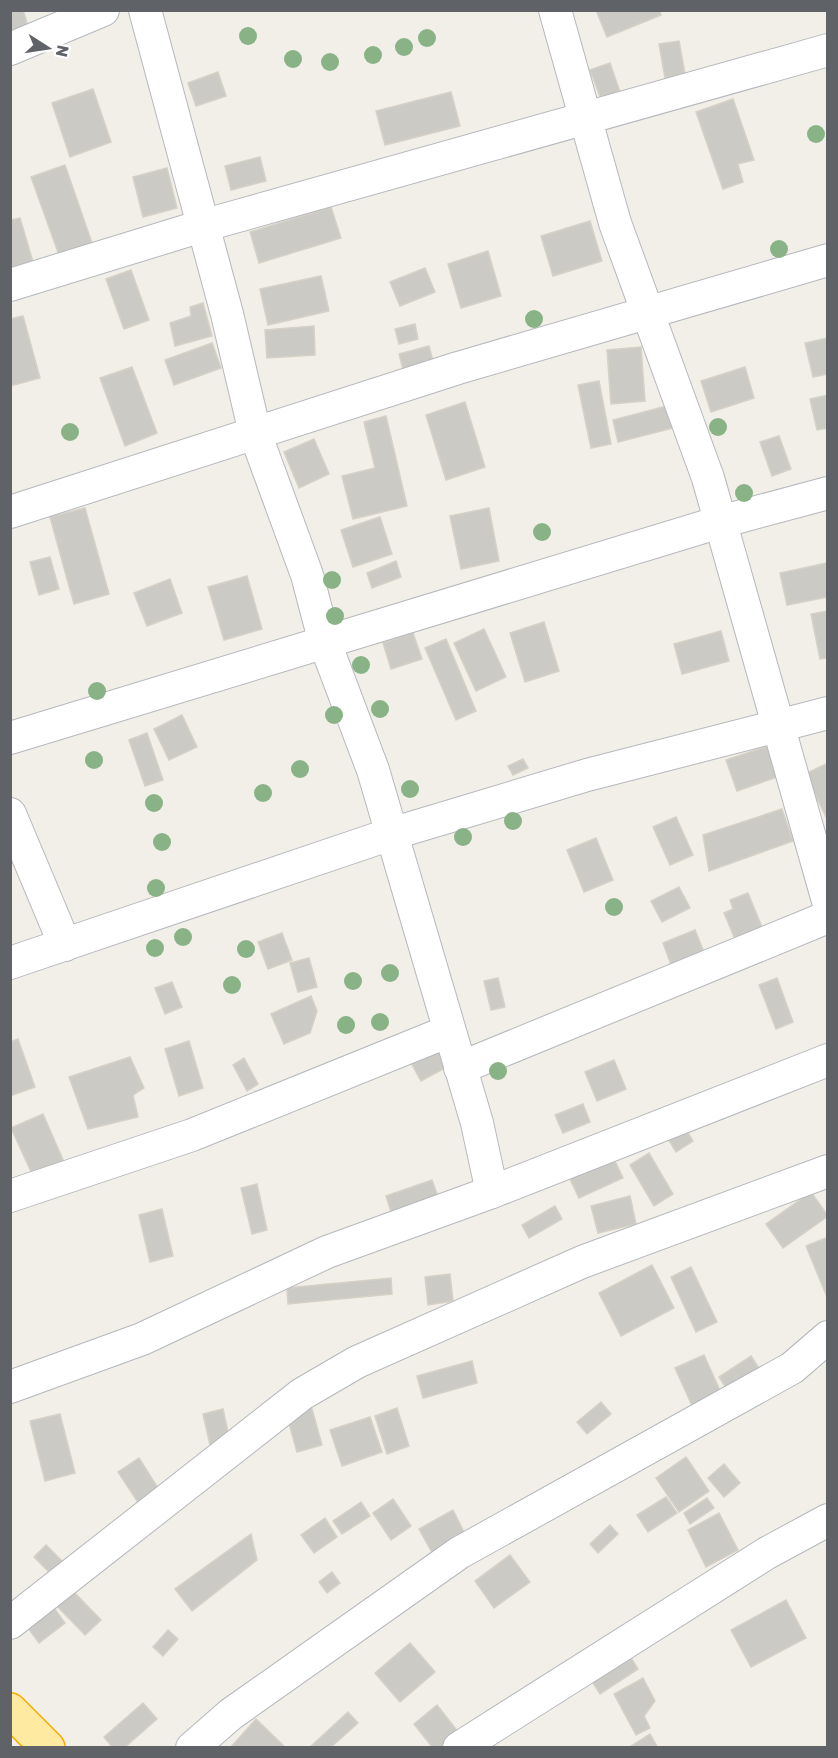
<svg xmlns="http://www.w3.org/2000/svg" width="838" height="1758" font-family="Rubik,sans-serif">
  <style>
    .building { fill: #cccac5; stroke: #d6d1c6; stroke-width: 1.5 }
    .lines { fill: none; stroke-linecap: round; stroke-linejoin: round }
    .minor-casing { stroke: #b5b8bc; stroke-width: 34 }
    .trunk-casing { stroke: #f9ab00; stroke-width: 36 }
    .minor { stroke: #fff; stroke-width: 32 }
    .trunk { stroke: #feeaa1; stroke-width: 33 }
    .tree { fill: #89b387 }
  </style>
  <rect width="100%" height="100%" fill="#f1efe8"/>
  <!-- building -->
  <g class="building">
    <path d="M10,10H23L31,36L10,42Z"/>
    <path d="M596,10H659L661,15L607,37Z"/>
    <path d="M679,41L685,74L665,78L659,44Z"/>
    <path d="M610,63L620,92L601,99L590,70Z"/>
    <path d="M218,72L226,96L196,106L188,83Z"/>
    <path d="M93,89L111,142L70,157L52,103Z"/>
    <path d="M451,92L460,126L385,145L376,111Z"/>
    <path d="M733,99L754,160L738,164L743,182L723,189L696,112Z"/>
    <path d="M260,157L266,181L231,190L225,166Z"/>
    <path d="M65,165L92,243L59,255L31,177Z"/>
    <path d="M167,168L177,208L143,217L133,177Z"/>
    <path d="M331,207L341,238L259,263L250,232Z"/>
    <path d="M20,218L33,262L10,268V220Z"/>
    <path d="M590,221L602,261L553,276L541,236Z"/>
    <path d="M488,251L501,296L461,308L448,264Z"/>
    <path d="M425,268L435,292L400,306L390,282Z"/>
    <path d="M131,270L149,320L124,329L106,279Z"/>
    <path d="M321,276L329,311L268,325L260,289Z"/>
    <path d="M203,303L212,336L175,346L170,323L191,316L190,307Z"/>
    <path d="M23,316L40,378L10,386V319Z"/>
    <path d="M415,324L418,339L399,344L395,329Z"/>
    <path d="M314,326L315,355L267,358L265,330Z"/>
    <path d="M828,338V374L813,377L805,343Z"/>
    <path d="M212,343L221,368L174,385L165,360Z"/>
    <path d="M429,346L434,365L404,373L399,354Z"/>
    <path d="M641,347L645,401L611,404L607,350Z"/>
    <path d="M132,367L157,433L125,446L100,378Z"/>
    <path d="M745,367L754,398L711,412L701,381Z"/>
    <path d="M599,381L611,444L591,448L578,385Z"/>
    <path d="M828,395V428L817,430L810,399Z"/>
    <path d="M465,402L485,467L446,480L426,415Z"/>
    <path d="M667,406L673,428L618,442L613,420Z"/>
    <path d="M386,416L407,506L353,519L342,476L375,468L364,422Z"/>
    <path d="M779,436L791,469L772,476L760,442Z"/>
    <path d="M314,439L329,474L299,488L284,452Z"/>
    <path d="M85,508L109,594L74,604L50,517Z"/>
    <path d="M489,508L499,561L461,569L450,516Z"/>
    <path d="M380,517L392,554L353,567L341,530Z"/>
    <path d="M50,557L59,589L39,595L30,562Z"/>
    <path d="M396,561L401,577L372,588L367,573Z"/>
    <path d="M827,563L828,597L787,605L780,573Z"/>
    <path d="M247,576L262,629L224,640L208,587Z"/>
    <path d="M170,579L182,613L147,626L134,593Z"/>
    <path d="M828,611V658L820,659L811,614Z"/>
    <path d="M544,622L559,671L525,682L510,633Z"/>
    <path d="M484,629L506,677L476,691L454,643Z"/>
    <path d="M721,631L729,661L682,674L674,644Z"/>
    <path d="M413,633L422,659L391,669L383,643Z"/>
    <path d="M446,639L476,711L456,720L425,648Z"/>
    <path d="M182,715L197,747L169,760L154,729Z"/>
    <path d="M147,733L163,780L145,786L129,740Z"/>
    <path d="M771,745L780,776L737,791L726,760Z"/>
    <path d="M523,759L528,768L513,775L508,766Z"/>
    <path d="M828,763V821L805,774Z"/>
    <path d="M782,809L793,841L709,871L703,835Z"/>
    <path d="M676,817L693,855L670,865L653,827Z"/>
    <path d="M596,838L613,880L584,892L567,850Z"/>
    <path d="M679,887L690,908L662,922L651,901Z"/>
    <path d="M748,893L764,932L737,944L724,913L733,909L730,900Z"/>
    <path d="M695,930L704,952L671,965L663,943Z"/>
    <path d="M282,933L292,960L268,969L258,942Z"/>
    <path d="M309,958L317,987L298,992L290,963Z"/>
    <path d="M498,978L505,1007L491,1010L484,981Z"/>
    <path d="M777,978L793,1022L776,1029L759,985Z"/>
    <path d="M172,982L182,1007L165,1014L155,988Z"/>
    <path d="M311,996L317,1011L310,1033L284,1044L271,1014Z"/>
    <path d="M18,1039L35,1087L10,1096V1042Z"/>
    <path d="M189,1041L203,1088L179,1096L165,1049Z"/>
    <path d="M436,1045L447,1067L421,1081L409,1059Z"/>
    <path d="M130,1057L144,1088L133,1095L138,1117L88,1129L69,1077Z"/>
    <path d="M244,1058L258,1084L247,1091L233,1065Z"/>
    <path d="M614,1060L626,1089L597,1101L585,1072Z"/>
    <path d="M583,1104L590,1122L563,1133L555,1115Z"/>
    <path d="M43,1114L64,1162L33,1176L11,1128Z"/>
    <path d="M685,1128L693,1141L676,1152L668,1139Z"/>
    <path d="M649,1153L673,1194L654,1206L630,1165Z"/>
    <path d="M614,1159L623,1178L579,1198L570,1179Z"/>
    <path d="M432,1180L440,1202L393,1218L386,1196Z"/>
    <path d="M257,1184L267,1230L252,1234L241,1188Z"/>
    <path d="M811,1192L828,1216L783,1248L766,1224Z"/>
    <path d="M630,1196L636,1224L598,1233L591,1206Z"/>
    <path d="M555,1206L562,1219L529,1238L522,1225Z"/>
    <path d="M162,1209L173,1256L150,1262L139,1215Z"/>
    <path d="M828,1237V1297H827L806,1246Z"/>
    <path d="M652,1265L674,1308L621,1336L599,1293Z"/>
    <path d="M691,1267L717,1322L696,1332L671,1277Z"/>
    <path d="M450,1274L453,1301L428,1305L425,1277Z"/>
    <path d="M391,1278L392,1294L288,1304L287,1288Z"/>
    <path d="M704,1355L723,1397L694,1410L675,1368Z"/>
    <path d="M751,1356L762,1373L730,1394L719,1377Z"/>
    <path d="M472,1361L477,1383L423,1398L417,1376Z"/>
    <path d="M310,1402L322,1445L297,1452L285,1409Z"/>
    <path d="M601,1402L611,1414L587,1434L577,1422Z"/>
    <path d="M397,1408L409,1446L387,1454L375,1416Z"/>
    <path d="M223,1409L230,1441L210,1445L203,1414Z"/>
    <path d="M60,1414L75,1473L45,1481L30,1421Z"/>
    <path d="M370,1417L382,1452L342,1466L330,1430Z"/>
    <path d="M686,1457L709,1491L679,1512L656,1478Z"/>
    <path d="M139,1458L163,1496L143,1510L118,1472Z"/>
    <path d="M724,1464L740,1483L724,1497L708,1478Z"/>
    <path d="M666,1497L677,1513L648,1532L637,1515Z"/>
    <path d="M707,1498L714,1508L690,1524L684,1513Z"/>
    <path d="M393,1499L411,1526L391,1540L373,1513Z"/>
    <path d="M361,1502L370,1516L342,1534L333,1521Z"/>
    <path d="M453,1510L467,1538L434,1556L419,1529Z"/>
    <path d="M719,1513L738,1550L706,1567L688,1530Z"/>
    <path d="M325,1518L337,1537L314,1553L301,1535Z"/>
    <path d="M610,1525L618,1534L598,1553L590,1544Z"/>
    <path d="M251,1534L257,1560L192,1611L175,1589Z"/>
    <path d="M46,1545L65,1564L53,1576L34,1557Z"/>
    <path d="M510,1555L530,1582L494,1608L475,1581Z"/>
    <path d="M332,1572L340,1583L327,1593L319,1582Z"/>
    <path d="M71,1589L101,1620L85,1635L55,1604Z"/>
    <path d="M786,1600L806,1638L751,1667L731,1630Z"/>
    <path d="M51,1604L65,1623L39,1643L25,1624Z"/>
    <path d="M168,1630L178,1639L163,1656L153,1647Z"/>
    <path d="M410,1643L435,1672L400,1702L375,1673Z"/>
    <path d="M626,1650L638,1669L600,1694L588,1675Z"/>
    <path d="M643,1678L655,1701L644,1716L650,1728L636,1735L614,1694Z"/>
    <path d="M143,1703L157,1719L124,1748H113L104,1737Z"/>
    <path d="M437,1705L462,1737L449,1748H433L414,1724Z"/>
    <path d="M348,1712L358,1723L330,1748H309Z"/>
    <path d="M256,1719L286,1748H230Z"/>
    <path d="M650,1734L658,1748H628Z"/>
  </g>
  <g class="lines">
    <defs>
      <g id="minor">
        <path d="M145,10L227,314L255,433L307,575L325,643L373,770L477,1123L492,1192"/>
        <path d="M555,10L615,223L708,478L828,901"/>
        <path d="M10,49L103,10"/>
        <path d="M10,285L202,226L828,50"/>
        <path d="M10,512L458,368L828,260"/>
        <path d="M10,738L720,522L828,493"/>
        <path d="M10,814L65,945"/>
        <path d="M10,963L391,834L587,775L828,713"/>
        <path d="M460,1068L828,917"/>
        <path d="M10,1196L192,1135L449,1031"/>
        <path d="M10,1387L142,1339L327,1252L492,1192L828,1060"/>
        <path d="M10,1623L302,1394L357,1362L582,1262L828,1171"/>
        <path d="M192,1748L231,1714L459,1553L792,1368L828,1337"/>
        <path d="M459,1748L767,1553L828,1520"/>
      </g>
      <path id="trunk" d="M10,1710L48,1748"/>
    </defs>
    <!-- minor casing -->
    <use href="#minor" class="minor-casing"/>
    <!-- trunk casing -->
    <use href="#trunk" class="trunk-casing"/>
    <!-- minor -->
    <use href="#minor" class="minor"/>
    <!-- trunk -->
    <use href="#trunk" class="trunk"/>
  </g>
  <!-- trees -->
  <g class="tree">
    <circle cx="248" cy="36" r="9"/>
    <circle cx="427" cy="38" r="9"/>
    <circle cx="404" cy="47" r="9"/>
    <circle cx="373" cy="55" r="9"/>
    <circle cx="293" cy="59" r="9"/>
    <circle cx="330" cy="62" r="9"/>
    <circle cx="816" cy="134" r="9"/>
    <circle cx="779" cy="249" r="9"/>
    <circle cx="534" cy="319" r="9"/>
    <circle cx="718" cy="427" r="9"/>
    <circle cx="70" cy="432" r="9"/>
    <circle cx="744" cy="493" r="9"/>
    <circle cx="542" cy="532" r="9"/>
    <circle cx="332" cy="580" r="9"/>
    <circle cx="335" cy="616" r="9"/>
    <circle cx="361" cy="665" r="9"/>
    <circle cx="97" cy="691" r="9"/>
    <circle cx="380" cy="709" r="9"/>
    <circle cx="334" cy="715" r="9"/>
    <circle cx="94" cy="760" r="9"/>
    <circle cx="300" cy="769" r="9"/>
    <circle cx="410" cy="789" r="9"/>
    <circle cx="263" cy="793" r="9"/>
    <circle cx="154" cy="803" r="9"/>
    <circle cx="513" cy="821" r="9"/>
    <circle cx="463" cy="837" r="9"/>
    <circle cx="162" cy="842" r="9"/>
    <circle cx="156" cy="888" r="9"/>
    <circle cx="614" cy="907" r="9"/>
    <circle cx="183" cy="937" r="9"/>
    <circle cx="155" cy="948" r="9"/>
    <circle cx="246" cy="949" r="9"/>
    <circle cx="390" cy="973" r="9"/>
    <circle cx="353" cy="981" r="9"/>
    <circle cx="232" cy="985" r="9"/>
    <circle cx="380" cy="1022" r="9"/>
    <circle cx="346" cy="1025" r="9"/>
    <circle cx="498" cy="1071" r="9"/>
  </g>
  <!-- border -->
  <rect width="838" height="1758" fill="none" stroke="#5f6368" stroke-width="24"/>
  <!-- north arrow -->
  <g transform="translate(48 48) rotate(102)" stroke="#ffffff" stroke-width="4.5" paint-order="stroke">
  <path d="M0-4.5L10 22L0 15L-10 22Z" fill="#5f6368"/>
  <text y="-9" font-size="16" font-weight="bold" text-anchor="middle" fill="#5f6368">N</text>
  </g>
</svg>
